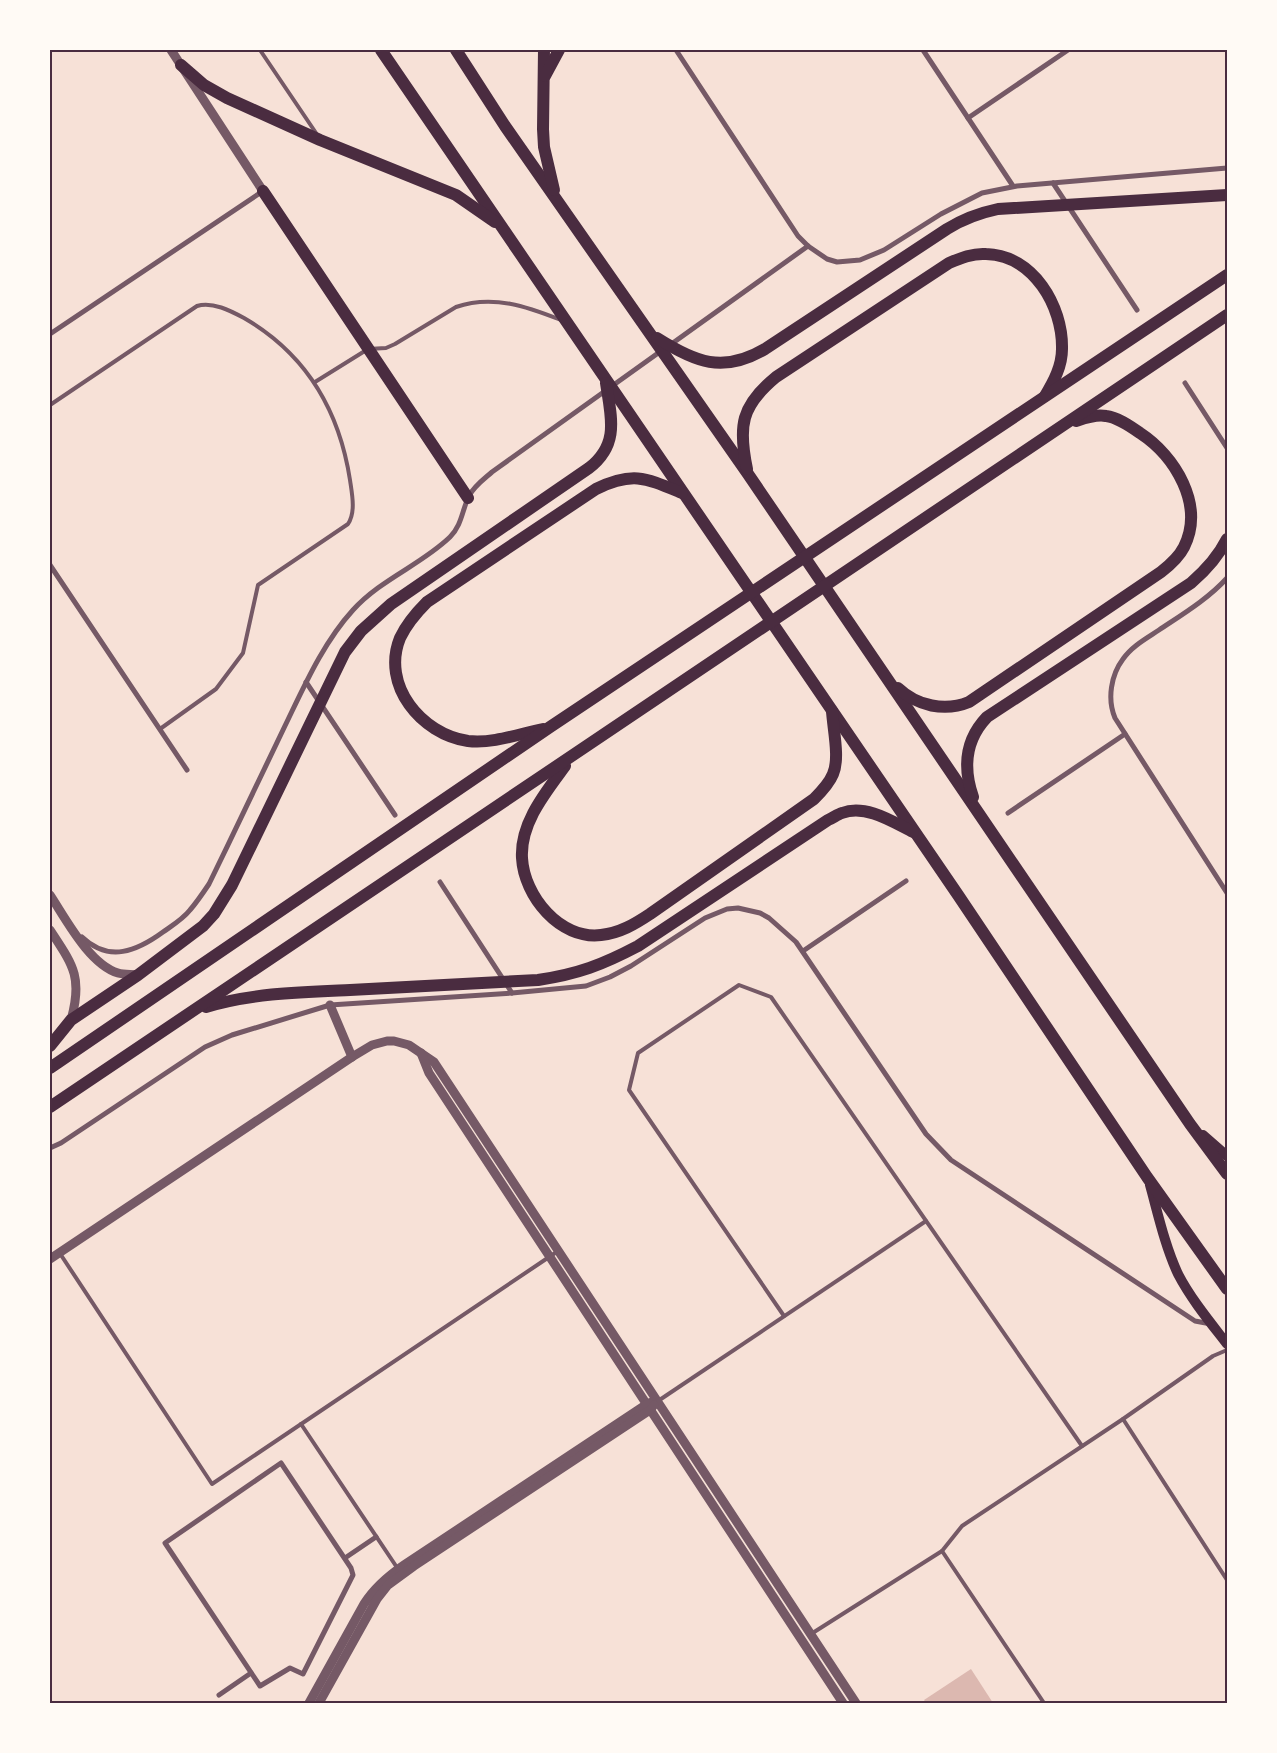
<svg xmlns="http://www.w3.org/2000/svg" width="1277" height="1753" font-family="'Nunito Sans',sans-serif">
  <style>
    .water { fill: #dcb8b0 }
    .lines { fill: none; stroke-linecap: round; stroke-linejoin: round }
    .service { stroke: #755966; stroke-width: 4 }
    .minor { stroke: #755966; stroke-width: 5 }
    .tertiary { stroke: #755966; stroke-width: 9 }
    .secondary { stroke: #4a2c40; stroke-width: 10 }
    .primary { stroke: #4a2c40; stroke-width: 12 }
    .neatline { fill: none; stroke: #4a2c40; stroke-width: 2 }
  </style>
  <rect width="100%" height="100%" fill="#f7e1d7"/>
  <!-- water -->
  <path class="water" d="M971,1669L993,1703H926L924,1700Z"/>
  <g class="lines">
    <!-- service -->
    <g class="service">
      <path d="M260,50L316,133"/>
      <path d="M315,382L368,349L386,348L395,344L456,307C493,294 528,307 561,320"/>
      <path d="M50,405L197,306C212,301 231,311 244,318C306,354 339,409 350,480C352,494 356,512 348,524L258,585L243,653L216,689L160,729"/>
      <path d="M59,1252L212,1484L558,1251"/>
      <path d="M784,1316L629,1090L638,1053L739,985L771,997L1082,1446"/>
      <path d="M658,1401L926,1221"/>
      <path d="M1123,1419L1227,1580"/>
      <path d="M301,1424L398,1569"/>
      <path d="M942,1551L1044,1703"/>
      <path d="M811,1634L942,1551L962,1526L1123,1419L1213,1356L1227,1350"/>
    </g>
    <!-- minor -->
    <g class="minor">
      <path d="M676,50L798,236L808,246L827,259L837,262L860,260L884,250L941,214L982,193L1017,186L1227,168"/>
      <path d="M923,50L1013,186"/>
      <path d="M968,118L1068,50"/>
      <path d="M1053,183L1137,310"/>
      <path d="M50,334L263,191"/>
      <path d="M670,345L808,246"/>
      <path d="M1185,383L1227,448"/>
      <path d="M50,565L187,770"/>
      <path d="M1227,578C1208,599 1183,614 1159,630C1147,638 1132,646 1123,659C1111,675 1107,699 1115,718L1227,893"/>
      <path d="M306,682L395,815"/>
      <path d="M1008,813L1125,734"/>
      <path d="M440,882L512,993"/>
      <path d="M82,937C109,963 137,951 163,932C173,925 183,919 190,910C197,902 203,893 209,884C234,833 258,782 283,730C303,689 322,644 353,610C381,579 421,565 450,537C462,525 462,510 469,496C474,486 484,479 492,472L661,351"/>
      <path d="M803,951L906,881"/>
      <path d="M50,1148L61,1143L205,1047L232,1035L330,1005L512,993L586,986L610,977L631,966L705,918L727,909L738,908L760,913L769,918L796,942L926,1134L951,1160L1195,1321L1211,1324"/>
      <path d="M281,1463L351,1568L353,1575L303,1674L290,1668L260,1686L165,1543Z"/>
      <path d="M345,1558L376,1537"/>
      <path d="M219,1695L251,1673"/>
    </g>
    <!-- tertiary -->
    <g class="tertiary">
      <path d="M171,50L263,191"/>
      <path d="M50,895C66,919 89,964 118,973C124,975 132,974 138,975"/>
      <path d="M50,930C73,965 83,977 71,1020"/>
      <path d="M330,1005L352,1057L372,1045L387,1041H394L409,1045L434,1062L856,1703"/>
      <path d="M421,1053L429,1073L843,1703"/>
      <path d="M50,1259L352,1057"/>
      <path d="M309,1703L364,1604C374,1588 388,1576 404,1565L647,1404L652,1402"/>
      <path d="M319,1703L377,1599L388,1585L414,1566L650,1410L654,1405"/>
    </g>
    <!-- secondary -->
    <g class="secondary">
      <path d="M1203,1135L1227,1156"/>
      <path d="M1150,1185C1158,1214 1165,1246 1178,1274C1191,1299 1210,1322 1227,1344"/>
    </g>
    <!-- primary -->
    <g class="primary">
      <path d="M381,50L958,895L1147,1177L1227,1289"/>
      <path d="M456,50L505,126L748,474L1190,1124L1227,1174"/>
      <path d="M544,50L543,129L544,147L554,190"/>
      <path d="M181,65L204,85L227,98L320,140L456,195L495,222"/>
      <path d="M545,76L559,50"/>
      <path d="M263,191L468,498"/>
      <path d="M657,338C695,362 723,374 765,349L947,229C963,219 979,213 998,209L1227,195"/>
      <path d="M747,469C738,426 741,406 776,377L949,263C961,258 973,253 986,254C1033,255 1063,306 1062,349C1062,366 1054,381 1045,396"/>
      <path d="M898,688C917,706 945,712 969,702L1161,572C1170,565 1179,557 1184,547C1205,505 1175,456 1140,433C1130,426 1117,417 1106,416C1096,414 1085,418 1076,421"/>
      <path d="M543,729C519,734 492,744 468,741C421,734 381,685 400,638C407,623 416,613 427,602L596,489C633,471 646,478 682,493"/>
      <path d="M565,766C546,792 520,823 522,858C524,896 560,940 601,935C620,933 635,924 650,914L814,799C821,792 829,784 833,774C840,758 833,729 832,711"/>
      <path d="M973,797C963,768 965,740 987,717L1191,583C1206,570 1218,557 1227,539"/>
      <path d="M206,1007C252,993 303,992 350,990C413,987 475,983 538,980C578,974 602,965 638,946L828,820C833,818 838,814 842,813C866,804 893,822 913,832"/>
      <path d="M50,1046L71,1020L138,975L203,926L214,914L232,885L345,652L361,631L391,604L589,468C620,444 611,417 606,383"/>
      <path d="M50,1068L550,727L1227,275"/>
      <path d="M50,1107L1227,315"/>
    </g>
  </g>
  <!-- border -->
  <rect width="1277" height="1753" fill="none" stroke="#fffaf5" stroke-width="102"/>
  <rect x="51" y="51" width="1175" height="1651" class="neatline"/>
</svg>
